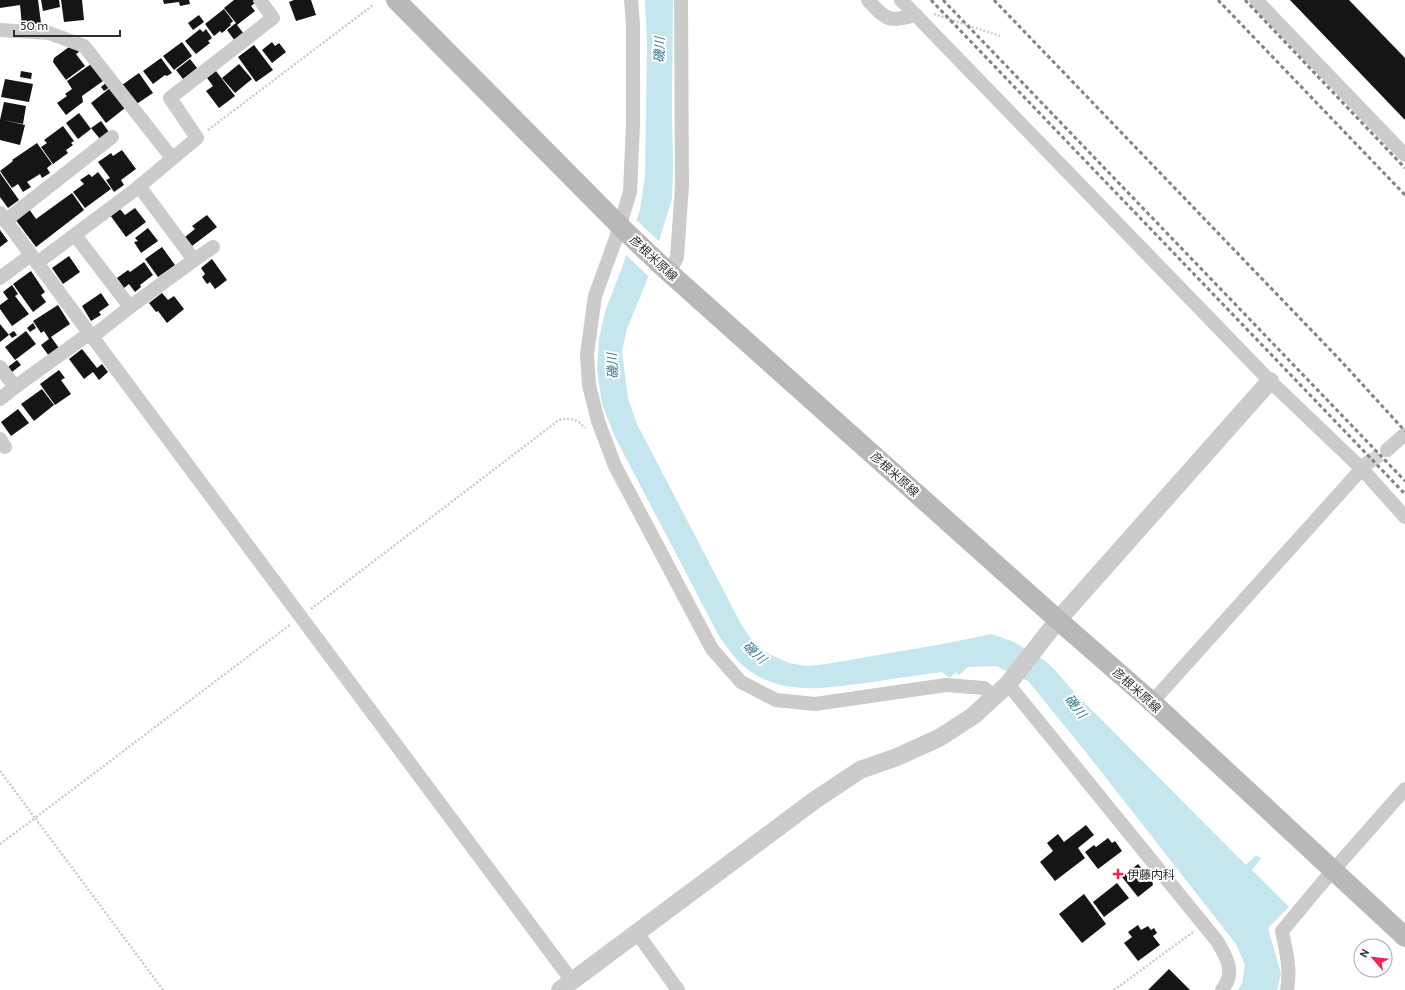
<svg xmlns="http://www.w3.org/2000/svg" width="1405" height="990" font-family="Cabin,'Noto Sans JP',sans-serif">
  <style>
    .water { fill: #c5e6ee }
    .pier { fill: #fff }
    .building { fill: #151515 }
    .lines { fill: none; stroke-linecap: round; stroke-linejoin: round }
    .minor-tunnel { stroke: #d5d5d5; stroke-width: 14; stroke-dasharray: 14 7; stroke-linecap: butt }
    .path { stroke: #cbcbcb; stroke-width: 2.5; stroke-dasharray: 2 2; stroke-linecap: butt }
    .minor { stroke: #cbcbcb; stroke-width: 14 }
    .tertiary { stroke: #cbcbcb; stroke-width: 18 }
    .secondary { stroke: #b8b8b8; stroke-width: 20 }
    .rail { stroke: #838383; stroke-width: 3; stroke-dasharray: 4 3; stroke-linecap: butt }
    .poi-dot { fill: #f32357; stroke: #fff; stroke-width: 1.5 }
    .labels { text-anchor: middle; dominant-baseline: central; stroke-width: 4; stroke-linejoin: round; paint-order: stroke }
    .street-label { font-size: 12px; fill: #2e2e2e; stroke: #fff }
    .poi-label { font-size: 12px; fill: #2e2e2e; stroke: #fff; text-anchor: start }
    .water-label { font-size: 13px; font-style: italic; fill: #347c90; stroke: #fff }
  </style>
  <rect width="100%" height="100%" fill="#fff"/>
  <!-- water -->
  <path class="water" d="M645,0H673L672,115L673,163L672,199L647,280L627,329L622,351L628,399L637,424L741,624L754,643L769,654L789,663L806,666L826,664L943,644L992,634L1014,642L1045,661L1055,670L1074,692L1246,865L1256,855L1261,858L1252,870L1289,907L1268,928L1281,974L1277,990H1238L1242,983L1245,965L1236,944L1085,751L1028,681L996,666L968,667L959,675L956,672L950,678L942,672C919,675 896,678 873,682C833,687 791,696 754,674C739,665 729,650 719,636L614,435L602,404L597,370L599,338L606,309L624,262L640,209L645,177L647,45Z"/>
  <!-- pier -->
  <path class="pier" d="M635,219L661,243L650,278L624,253Z"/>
  <!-- building -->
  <g class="building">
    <path d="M0,0H38L41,23L22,26L20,5L0,8Z"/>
    <path d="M41,0H59L60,7L43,11Z"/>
    <path d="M61,0H82L84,20L64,22Z"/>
    <path d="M163,0H189L190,4L180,6L179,2L164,4Z"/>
    <path d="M234,0H253L255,3L251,6L255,11L237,25L244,34L235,41L227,30L236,23L224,8Z"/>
    <path d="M294,0H311L316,15L296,21L289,2Z"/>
    <path d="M1290,0H1349L1405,58V120Z"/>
    <path d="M224,9L233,21L230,24L231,25L222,33L220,31L214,36L205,24Z"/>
    <path d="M199,15L204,22L193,30L188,23Z"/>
    <path d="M200,29L203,32L206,29L212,38L208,41L210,43L196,54L185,41Z"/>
    <path d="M182,42L192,56L174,70L163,56Z"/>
    <path d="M272,42L275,46L279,43L286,52L272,63L262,50Z"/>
    <path d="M73,44L79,52L76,54L85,66L66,80L53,62L54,58Z"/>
    <path d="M254,45L273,70L256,82L238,57Z"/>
    <path d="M161,58L172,73L167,76L165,75L153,84L143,71Z"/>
    <path d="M190,59L197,68L183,79L176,70Z"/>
    <path d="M91,64L103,81L82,96L83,102L66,115L57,103L67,96L65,94L72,89L67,81Z"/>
    <path d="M239,64L252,79L235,93L222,78Z"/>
    <path d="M21,71L32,73L31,79L20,77Z"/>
    <path d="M216,71L235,96L219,108L206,91L213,86L207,78Z"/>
    <path d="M139,73L153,93L135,105L122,85Z"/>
    <path d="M5,79L33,84L29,102L1,97Z"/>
    <path d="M109,80L113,85L104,91L101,87Z"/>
    <path d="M110,88L125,108L106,123L91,103Z"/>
    <path d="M4,102L26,106L23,124L3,120L25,125L20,145L0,140V120Z"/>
    <path d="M79,113L91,129L78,139L66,123Z"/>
    <path d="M101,121L109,132L100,139L91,128Z"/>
    <path d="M63,126L74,141L71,143L73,145L66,150L68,153L53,164L41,147L47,143L44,140Z"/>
    <path d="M37,143L52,164L47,168L50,173L42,178L40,174L27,182L31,187L23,192L18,184L12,188L0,171L13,161L12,160Z"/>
    <path d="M122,150L136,169L121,180L124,185L114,192L106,180L110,178L98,162L111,153L113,156Z"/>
    <path d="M98,172L111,189L85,208L73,192L84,184L80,180L89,174L92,177Z"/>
    <path d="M0,173L19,200L8,208L0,197Z"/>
    <path d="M72,193L84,210L36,247L15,219L29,209L36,219Z"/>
    <path d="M119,208L125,215L135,208L146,222L126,237L110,215Z"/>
    <path d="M207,215L217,227L192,246L185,237L195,229L192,226Z"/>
    <path d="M148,228L158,241L141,253L134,242L138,241L135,238Z"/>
    <path d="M0,230L8,241L0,247Z"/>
    <path d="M162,247L175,265L158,277L145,259Z"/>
    <path d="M69,256L80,272L63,284L52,268Z"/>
    <path d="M212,259L227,280L215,289L210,282L207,284L202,277L205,274L201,268Z"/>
    <path d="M144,262L153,275L140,285L141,287L135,292L129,284L124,288L117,278L128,270L130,272Z"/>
    <path d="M31,271L45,292L41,295L46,302L33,312L13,284Z"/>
    <path d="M12,285L18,294L15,296L29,314L12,326L0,309V305L8,299L3,292Z"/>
    <path d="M101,293L109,305L99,312L101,315L91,321L82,306Z"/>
    <path d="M162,293L168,300L174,296L184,309L167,323L158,311L156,312L149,303Z"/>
    <path d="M58,305L70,324L51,337L59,348L49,356L41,345L49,339L44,331L41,333L33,321Z"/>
    <path d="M33,323L36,328L30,332L27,328Z"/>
    <path d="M0,324L9,335L0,342Z"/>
    <path d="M14,331L17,335L12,338L9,334Z"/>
    <path d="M26,331L36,344L15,360L5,347Z"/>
    <path d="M82,349L97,368L102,364L108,372L99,380L93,372L84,379L69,359Z"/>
    <path d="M17,360L21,365L12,372L8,367Z"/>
    <path d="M59,370L65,378L61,380L71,394L55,405L40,384Z"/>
    <path d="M42,389L54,405L34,421L21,404Z"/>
    <path d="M18,409L29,423L11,436L1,422Z"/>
    <path d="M1086,825L1094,835L1078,848L1085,858L1055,881L1040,862L1053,851L1047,843L1058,834L1064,842Z"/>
    <path d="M1108,838L1112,843L1115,841L1122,851L1098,869L1085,852L1094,845L1096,847Z"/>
    <path d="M1138,864L1152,881L1153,885L1138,897L1122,877Z"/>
    <path d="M1117,883L1129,898L1104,917L1093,902Z"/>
    <path d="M1084,894L1106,924L1082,943L1059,914Z"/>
    <path d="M1138,925L1141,930L1148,926L1151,930L1154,928L1157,933L1153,936L1160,945L1138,961L1124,943L1132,937L1128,932Z"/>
    <path d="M1169,969L1190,990H1148Z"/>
  </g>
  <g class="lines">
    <!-- minor-tunnel -->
    <path class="minor-tunnel" d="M1368,463L1387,450"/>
    <!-- path -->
    <g class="path">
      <path d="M934,14L1000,36"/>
      <path d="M208,130L373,5"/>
      <path d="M311,609L559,420C571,418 576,418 585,428"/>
      <path d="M0,771L35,818L291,624"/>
      <path d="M0,844L35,818L163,990"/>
      <path d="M1114,990L1193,932"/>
    </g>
    <!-- minor -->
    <g class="minor">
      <path d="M631,0L633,24V124L630,192L615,241L595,296L587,354L589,385L598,421L615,466L712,649L741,682L776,700L815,704L946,685L984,688L994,697"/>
      <path d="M868,0C887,21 888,22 916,15"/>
      <path d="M901,0L1270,381L1362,469L1405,517"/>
      <path d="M1256,0L1405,155"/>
      <path d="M0,30L49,33L84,46L172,158"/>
      <path d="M0,213L572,981"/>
      <path d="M5,221L112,137"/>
      <path d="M75,235L130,307L92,337"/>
      <path d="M194,260L213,247"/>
      <path d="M37,263L136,189L197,138L170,98L273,18L260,0"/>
      <path d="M669,273L677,257L682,186L681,0"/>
      <path d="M0,278L31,255"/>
      <path d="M130,307L194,260L139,186"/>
      <path d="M0,367L15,387L90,333"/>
      <path d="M0,399L15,387"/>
      <path d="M0,439L5,447"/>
      <path d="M1387,450L1404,435"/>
      <path d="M1008,684L1217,941C1227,958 1236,972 1222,990"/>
      <path d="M1152,702L1367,463"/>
      <path d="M637,933L678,990"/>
      <path d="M1287,990C1291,971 1286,950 1282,931L1322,883L1405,789"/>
    </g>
    <!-- tertiary -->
    <path class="tertiary" d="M560,990L815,800L860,770L897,757L939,738L973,716L1008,684L1058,620L1270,381"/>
    <!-- secondary -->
    <path class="secondary" d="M396,0L625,231L663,267L1058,620L1152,702L1405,937"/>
    <!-- rail -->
    <g class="rail">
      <path d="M931,0L1405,494"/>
      <path d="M943,0L1405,481"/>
      <path d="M994,0L1341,361L1405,431"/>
      <path d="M1218,0L1405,195"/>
      <path d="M1245,0L1405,168"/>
    </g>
  </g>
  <!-- markers -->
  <path class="poi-dot" d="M1116 868h4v4h4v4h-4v4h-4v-4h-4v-4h4z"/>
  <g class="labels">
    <!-- street labels -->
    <g class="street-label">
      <text transform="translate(654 258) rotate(43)">彦根米原線</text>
      <text transform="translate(895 474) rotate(42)">彦根米原線</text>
      <text transform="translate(1137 690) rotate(42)">彦根米原線</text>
    </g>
    <!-- poi labels -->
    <g class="poi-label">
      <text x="1127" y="874">伊藤内科</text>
    </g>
    <!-- water labels -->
    <g class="water-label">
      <text transform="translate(659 50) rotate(-89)">磯川</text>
      <text transform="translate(612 366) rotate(-93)">磯川</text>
      <text transform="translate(755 652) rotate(42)">磯川</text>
      <text transform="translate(1076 706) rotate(51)">磯川</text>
    </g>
  </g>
  <!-- north arrow -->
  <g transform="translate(1373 958) rotate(298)"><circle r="19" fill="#ffffff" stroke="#ababab"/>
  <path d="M0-3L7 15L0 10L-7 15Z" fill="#f32357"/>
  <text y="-6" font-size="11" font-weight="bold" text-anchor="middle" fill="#2e2e2e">N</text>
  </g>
  <!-- scale -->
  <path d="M14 30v6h106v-6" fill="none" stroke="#2e2e2e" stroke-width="2"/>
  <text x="20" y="30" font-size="12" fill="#2e2e2e" stroke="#ffffff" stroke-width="3" paint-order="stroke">50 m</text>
</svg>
